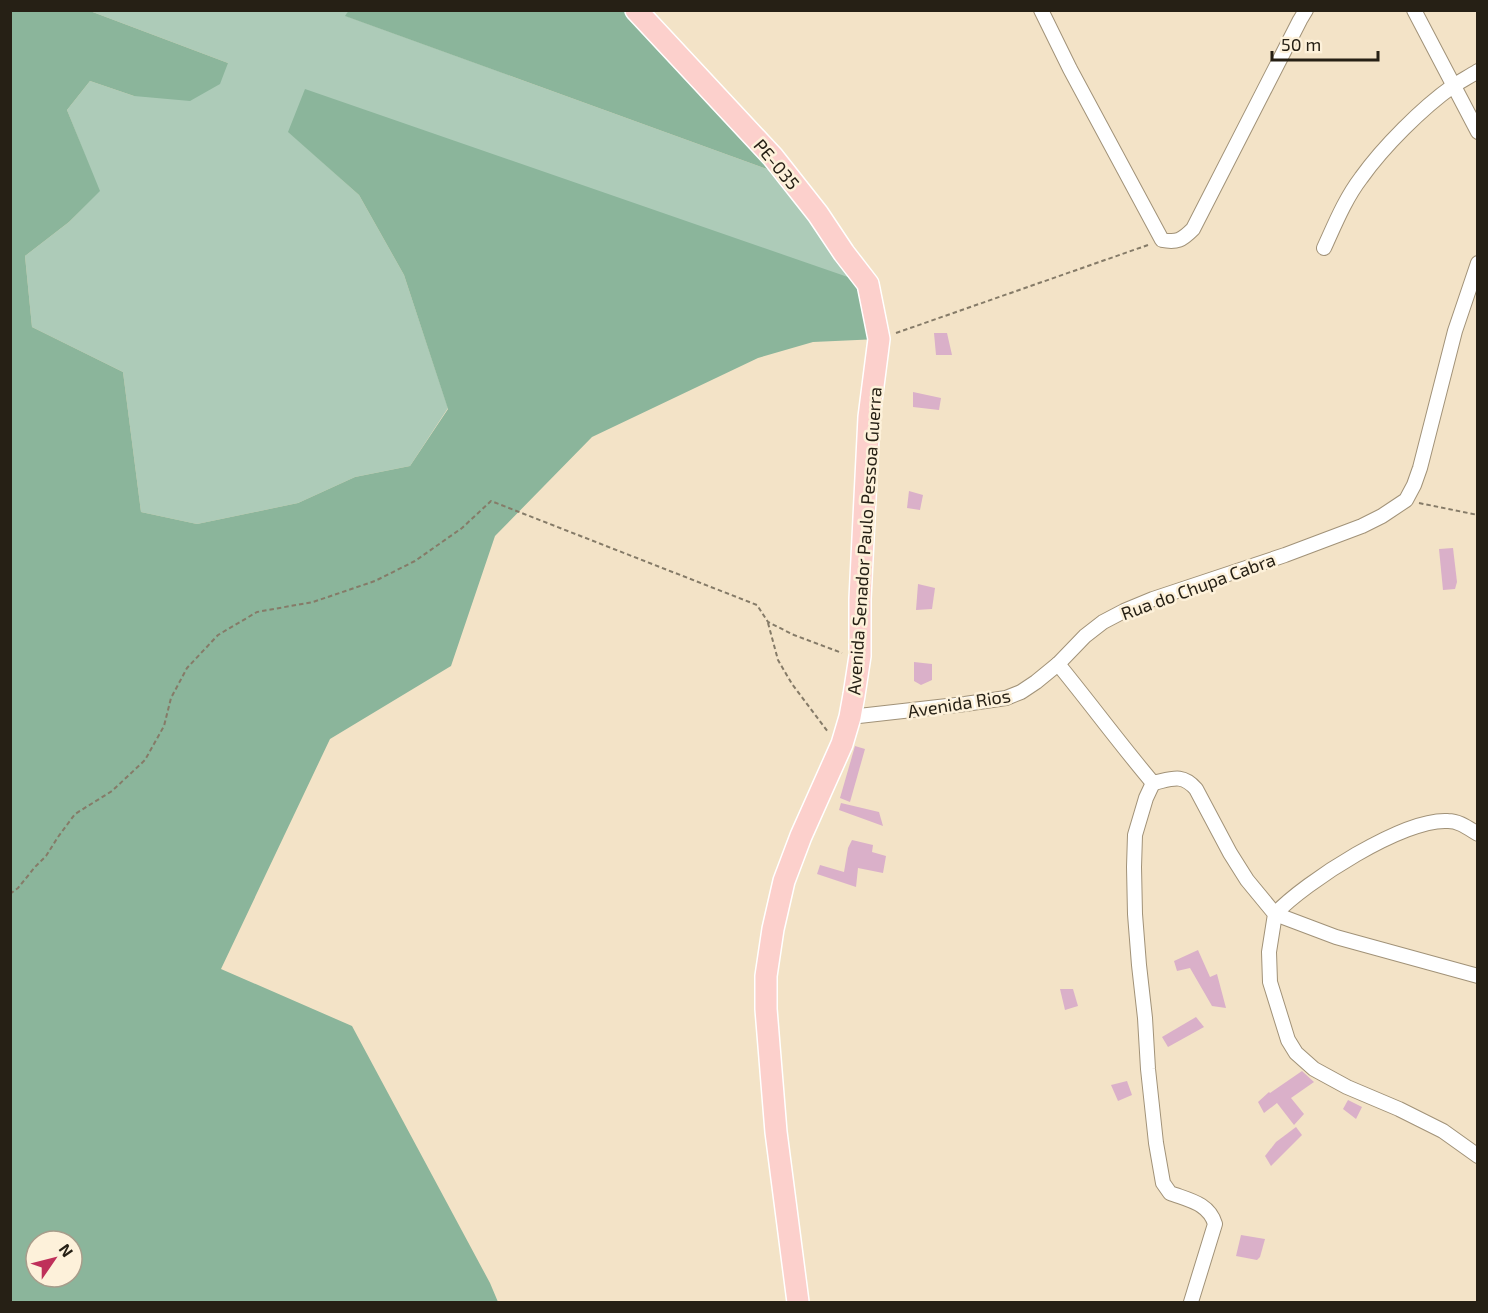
<svg xmlns="http://www.w3.org/2000/svg" width="1488" height="1313" font-family="'Exo 2',sans-serif">
  <style>
    .green { fill: #adcbb8 }
    .forest { fill: #8bb59b; fill-rule: evenodd }
    .building { fill: #dab0c9 }
    .lines { fill: none; stroke-linecap: round; stroke-linejoin: round }
    .minor-casing { stroke: #a19278; stroke-width: 16 }
    .primary-casing { stroke: #fff; stroke-width: 24 }
    .path { stroke: #857b68; stroke-width: 2; stroke-dasharray: 4.5 3; stroke-linecap: butt }
    .minor { stroke: #fff; stroke-width: 14 }
    .primary { stroke: #fcd0cc; stroke-width: 21 }
    .labels { text-anchor: middle; dominant-baseline: central; stroke-width: 5; stroke-linejoin: round; paint-order: stroke }
    .street-label { font-size: 18px; fill: #262015; stroke: #fdf1da }
  </style>
  <rect width="100%" height="100%" fill="#f3e3c7"/>
  <!-- green -->
  <path class="green" d="M349,10L346,16L789,177L868,284L289,132L359,195L404,275L448,408L410,466L355,477L298,503L197,524L141,512L123,372L32,327L25,256L69,222L99,191L67,110L90,81L134,96L228,63L90,11Z"/>
  <!-- forest -->
  <g class="forest">
    <path d="M349,10L636,11L789,177L345,16Z"/>
    <path d="M10,11H90L228,63L220,84L190,101L134,96L90,81L67,110L100,191L69,222L25,256L32,327L123,372L141,512L197,524L298,503L355,477L410,466L448,409L404,275L359,195L288,132L305,89L868,284L879,339L813,342L758,358L592,437L495,536L451,666L330,739L221,969L352,1026L490,1283L498,1302H11ZM36,1241H72V1277H36Z"/>
  </g>
  <!-- building -->
  <g class="building">
    <path d="M934,333H947L952,355H936Z"/>
    <path d="M913,392L941,398L939,410L913,407Z"/>
    <path d="M909,491L923,495L920,510L907,508Z"/>
    <path d="M1453,548L1457,582L1455,589L1443,590L1439,549Z"/>
    <path d="M918,584L935,588L932,609L916,610Z"/>
    <path d="M914,662L932,664V680L921,685L914,681Z"/>
    <path d="M855,746L865,749L850,802L840,798Z"/>
    <path d="M841,803L879,812L883,826L839,810Z"/>
    <path d="M852,840L873,845L872,852L886,856L883,873L858,868L856,887L817,874L820,865L844,872L848,848Z"/>
    <path d="M1198,950L1210,977L1217,974L1226,1008L1212,1006L1190,968L1177,971L1174,961Z"/>
    <path d="M1060,989H1073L1078,1006L1065,1010Z"/>
    <path d="M1196,1017L1204,1027L1168,1047L1162,1037Z"/>
    <path d="M1302,1071L1314,1082L1291,1098L1304,1114L1294,1125L1277,1103L1264,1113L1258,1102L1269,1092L1270,1093Z"/>
    <path d="M1127,1081L1132,1095L1118,1101L1111,1085Z"/>
    <path d="M1348,1100L1362,1107L1356,1119L1343,1109Z"/>
    <path d="M1296,1127L1302,1135L1271,1166L1265,1156L1276,1142Z"/>
    <path d="M1241,1235L1265,1239L1260,1257L1257,1260L1236,1256Z"/>
  </g>
  <g class="lines">
    <defs>
      <g id="minor">
        <path d="M1041,10L1070,69L1162,240C1177,243 1182,240 1193,229L1300,20L1306,10"/>
        <path d="M1414,10L1478,132"/>
        <path d="M1324,248C1335,224 1345,199 1361,178C1383,147 1422,108 1453,86C1461,81 1470,76 1478,71"/>
        <path d="M1058,664C1090,703 1120,744 1153,783C1172,779 1182,773 1196,789L1230,853L1247,880L1275,914L1269,952L1270,982L1288,1040L1296,1053L1314,1069L1347,1087L1399,1109L1443,1131L1478,1156"/>
        <path d="M850,717L965,704L1006,698L1021,692L1036,682L1058,664L1085,636L1103,622L1124,611L1153,599L1285,555L1362,526L1382,516L1406,500L1414,485L1420,468L1455,331L1478,263"/>
        <path d="M1153,783L1146,798L1135,835L1134,867L1135,914L1139,965L1145,1018L1148,1069L1156,1143L1163,1183L1170,1193C1188,1200 1209,1203 1215,1224L1191,1302"/>
        <path d="M1478,834C1468,828 1459,821 1448,821C1404,818 1305,882 1275,914L1336,937L1478,976"/>
      </g>
      <path id="primary" d="M636,10L773,157L818,214L844,253L868,284L879,339L869,417L860,599V656L854,695L850,717L842,744L801,836L784,881L773,929L766,976V1009L776,1132L798,1302"/>
    </defs>
    <!-- minor casing -->
    <use href="#minor" class="minor-casing"/>
    <!-- primary casing -->
    <use href="#primary" class="primary-casing"/>
    <!-- path -->
    <g class="path">
      <path d="M896,333L1148,245"/>
      <path d="M1419,503L1478,515"/>
      <path d="M768,623L778,660L792,684L828,732"/>
      <path d="M10,894L18,888L35,867L46,856L58,837L75,814L112,791L145,760L164,726L171,698L187,668L218,635L257,612L313,602L375,581L415,561L462,528L491,501L757,605L768,622L794,635L842,653"/>
    </g>
    <!-- minor -->
    <use href="#minor" class="minor"/>
    <!-- primary -->
    <use href="#primary" class="primary"/>
  </g>
  <g class="labels">
    <!-- street labels -->
    <g class="street-label">
      <text transform="translate(777 164) rotate(50)">PE-035</text>
      <text transform="translate(864 541) rotate(-86)">Avenida Senador Paulo Pessoa Guerra</text>
      <text transform="translate(1198 586) rotate(-20)">Rua do Chupa Cabra</text>
      <text transform="translate(959 703) rotate(-9)">Avenida Rios</text>
    </g>
  </g>
  <!-- border -->
  <rect width="1488" height="1313" fill="none" stroke="#262015" stroke-width="24"/>
  <!-- north arrow -->
  <g transform="translate(54 1259) rotate(55)"><circle r="28" fill="#fdf1da" stroke="#a79d8b" stroke-width="1.5"/>
  <path d="M0-4.5L10 22L0 15L-10 22Z" fill="#bf305a"/>
  <text y="-9" font-size="16" font-weight="bold" text-anchor="middle" fill="#262015">N</text>
  </g>
  <!-- scale -->
  <path d="M1272 51v9h106v-9" fill="none" stroke="#262015" stroke-width="3"/>
  <text x="1281" y="51" font-size="18" fill="#262015" stroke="#fdf1da" stroke-width="4.5" paint-order="stroke">50 m</text>
</svg>
